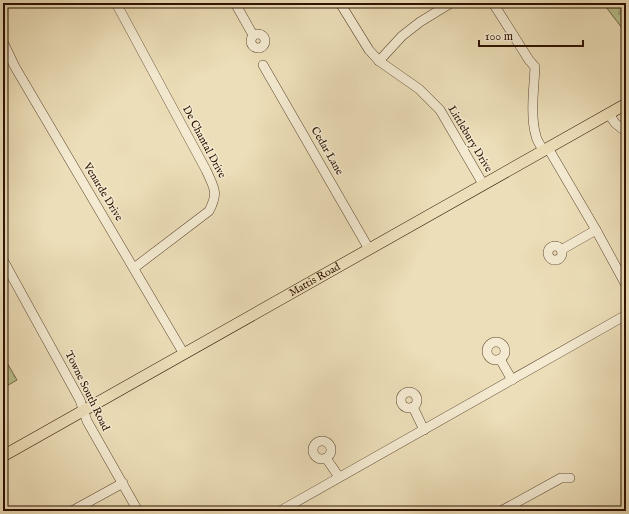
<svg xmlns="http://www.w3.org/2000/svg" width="629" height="514" font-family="'IM FELL English',serif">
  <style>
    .forest { fill: url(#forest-firs); stroke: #736947 }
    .cemetery { fill: url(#cemetery-stones); stroke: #736947 }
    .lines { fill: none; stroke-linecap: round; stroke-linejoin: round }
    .minor-casing { stroke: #5d442e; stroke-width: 10 }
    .major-casing { stroke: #2d1100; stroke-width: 12 }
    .minor { stroke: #f3ead1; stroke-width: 9 }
    .major { stroke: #ecdeb8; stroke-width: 11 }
    .labels { text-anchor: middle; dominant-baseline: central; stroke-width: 3; stroke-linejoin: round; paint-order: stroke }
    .street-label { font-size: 11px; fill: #2d1100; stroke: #f3ead1 }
  </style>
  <defs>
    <pattern id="forest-firs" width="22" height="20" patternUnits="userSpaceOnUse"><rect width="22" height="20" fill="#b9c18e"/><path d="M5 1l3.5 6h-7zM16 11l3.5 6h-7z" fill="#9fa579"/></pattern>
    <pattern id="cemetery-stones" width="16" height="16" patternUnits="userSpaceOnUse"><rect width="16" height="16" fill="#b9c18e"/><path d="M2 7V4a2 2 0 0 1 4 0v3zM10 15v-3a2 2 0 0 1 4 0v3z" fill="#9fa579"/></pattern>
  </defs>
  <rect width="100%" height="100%" fill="#ecdeb8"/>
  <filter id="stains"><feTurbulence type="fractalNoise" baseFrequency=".005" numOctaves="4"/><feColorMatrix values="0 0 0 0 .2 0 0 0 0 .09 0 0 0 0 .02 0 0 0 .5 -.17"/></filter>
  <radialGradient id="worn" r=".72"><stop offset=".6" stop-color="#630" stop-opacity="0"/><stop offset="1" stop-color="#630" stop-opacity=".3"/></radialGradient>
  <!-- forest -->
  <path class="forest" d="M3,356L17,380L3,388Z"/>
  <!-- cemetery -->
  <path class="cemetery" d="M603,3H626V31L625,32Z"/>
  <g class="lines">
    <defs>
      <g id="minor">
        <path d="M116,3L206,170C214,188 219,192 209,211L134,268"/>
        <path d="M235,3L253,35"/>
        <path d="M340,3L369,50L379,61L419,89L440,110L483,184"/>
        <path d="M493,3L529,60L535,67C534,88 530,116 536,136C537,141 541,146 543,150"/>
        <circle cx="258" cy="41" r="7"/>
        <path d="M3,42L15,67L184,354"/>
        <path d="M379,61L402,36L420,22L451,3"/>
        <path d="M263,65L369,249"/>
        <path d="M609,114L615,123L626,132"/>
        <path d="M548,148L596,230L626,285"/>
        <circle cx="555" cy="253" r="7"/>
        <path d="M561,250L596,230"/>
        <path d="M3,260L80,400L87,421L138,511"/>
        <circle cx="496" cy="351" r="9"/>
        <path d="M500,359L512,380"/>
        <circle cx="409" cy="400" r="8"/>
        <path d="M413,407L424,430"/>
        <circle cx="322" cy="450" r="9"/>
        <path d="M326,458L339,477"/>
        <path d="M72,511L123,483"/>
        <path d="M280,511L626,315"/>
        <path d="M501,511L561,478H570"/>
      </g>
      <g id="major">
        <path id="s1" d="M3,456L626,104"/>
      </g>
    </defs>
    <!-- minor casing -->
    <use href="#minor" class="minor-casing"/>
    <!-- major casing -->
    <use href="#major" class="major-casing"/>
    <!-- minor -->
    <use href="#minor" class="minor"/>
    <!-- major -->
    <use href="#major" class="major"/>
  </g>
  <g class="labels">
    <!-- street labels -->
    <g class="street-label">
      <text transform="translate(470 139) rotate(59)">Littlebury Drive</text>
      <text transform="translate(204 142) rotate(62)">De Chantal Drive</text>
      <text transform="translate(327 151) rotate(60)">Cedar Lane</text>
      <text transform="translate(103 192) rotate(59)">Venarde Drive</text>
      <text stroke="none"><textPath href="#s1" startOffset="358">Mattis Road</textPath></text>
      <text transform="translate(87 391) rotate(64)">Towne South Road</text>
    </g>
  </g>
  <!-- margin -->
  <rect width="629" height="514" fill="none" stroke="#ecdeb8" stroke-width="16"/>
  <rect x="4" y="4" width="621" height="506" fill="none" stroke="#2d1100" stroke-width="2"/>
  <rect x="8" y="8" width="613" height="498" fill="none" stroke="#2d1100"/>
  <!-- scale -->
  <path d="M479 40v6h104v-6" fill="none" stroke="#2d1100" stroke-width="2"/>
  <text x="485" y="40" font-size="12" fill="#2d1100" stroke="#f3ead1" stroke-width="3" paint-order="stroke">100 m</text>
  <rect width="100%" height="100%" filter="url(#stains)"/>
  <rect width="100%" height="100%" fill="url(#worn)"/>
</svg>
